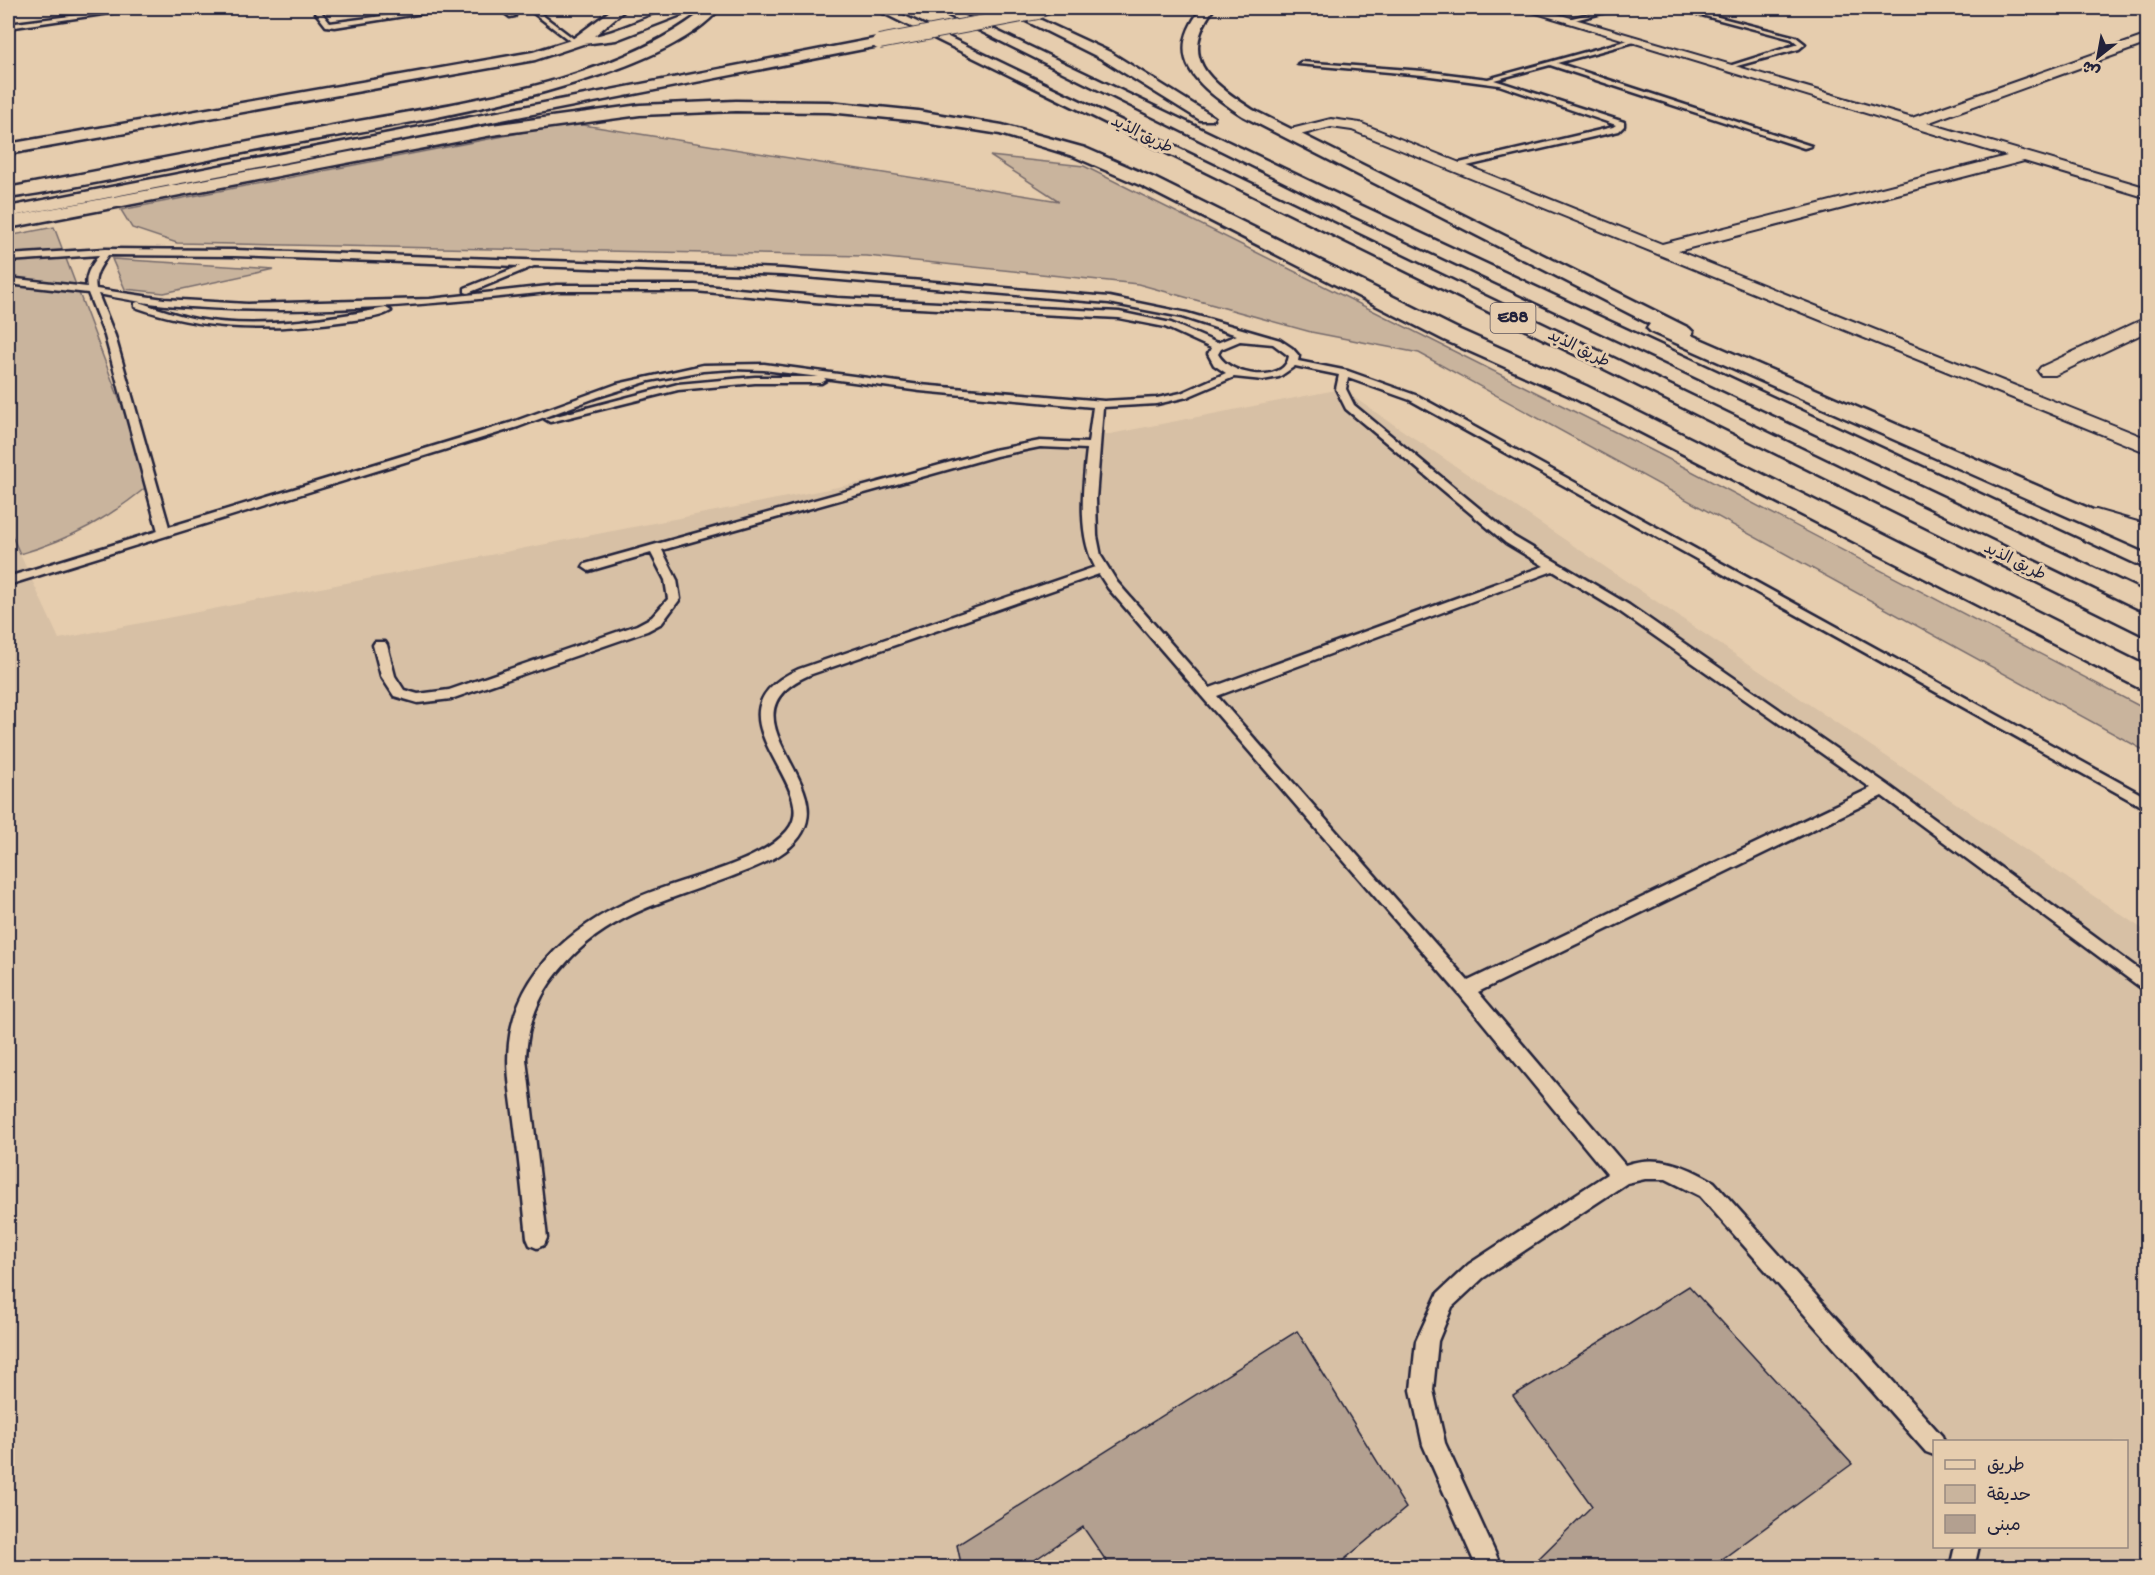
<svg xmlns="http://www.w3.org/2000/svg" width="2155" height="1575" font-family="'Gochi Hand','Playpen Sans Arabic',sans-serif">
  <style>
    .built { fill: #d7c0a5; fill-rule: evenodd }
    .green { fill: #c9b49d; stroke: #766b6c; stroke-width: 1.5 }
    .building { fill: #b3a090; stroke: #22223b; stroke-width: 1.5 }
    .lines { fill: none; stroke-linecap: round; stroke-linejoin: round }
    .service-casing { stroke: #22223b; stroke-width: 5 }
    .minor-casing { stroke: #22223b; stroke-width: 4 }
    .tertiary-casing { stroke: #22223b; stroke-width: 5 }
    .secondary-casing { stroke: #22223b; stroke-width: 5 }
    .motorway-casing { stroke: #22223b; stroke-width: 5 }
    .service { fill: #e6cdae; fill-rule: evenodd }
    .minor { fill: #e6cdae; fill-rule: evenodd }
    .tertiary { fill: #e6cdae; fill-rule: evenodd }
    .secondary { fill: #e6cdae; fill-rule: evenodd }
    .motorway { fill: #e6cdae; fill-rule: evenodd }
    .secondary-bridge-casing { stroke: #22223b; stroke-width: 16; stroke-linecap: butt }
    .secondary-bridge { stroke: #e6cdae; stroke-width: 14 }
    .labels { text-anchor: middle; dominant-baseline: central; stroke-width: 6; stroke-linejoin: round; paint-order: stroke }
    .far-street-label { font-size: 16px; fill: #22223b; stroke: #e6cdae }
    .shield { fill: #e6cdae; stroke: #5d555e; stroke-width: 1.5 }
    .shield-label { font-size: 18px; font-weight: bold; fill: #22223b }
  </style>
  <rect width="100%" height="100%" fill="#e6cdae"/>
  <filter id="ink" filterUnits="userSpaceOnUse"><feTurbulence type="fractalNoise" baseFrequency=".0167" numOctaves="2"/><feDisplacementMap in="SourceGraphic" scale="12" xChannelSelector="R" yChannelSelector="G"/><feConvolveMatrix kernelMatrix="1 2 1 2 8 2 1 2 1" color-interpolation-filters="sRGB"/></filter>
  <g filter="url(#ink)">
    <!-- built -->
    <path class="built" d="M1341,389L2147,932V1567H8V528L59,639ZM1934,1442H2126V1546H1934Z"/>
    <!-- green -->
    <g class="green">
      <path d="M571,123L1059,201L990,156L1084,166L1659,454L2147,710V752L1419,353L1311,332L1138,284L867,256L177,243L132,228L121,210Z"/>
      <path d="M54,227L151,483C110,518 71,539 20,554L8,527V236Z"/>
      <path d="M112,259L274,269L164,293L125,289Z"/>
    </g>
    <!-- building -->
    <g class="building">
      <path d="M1689,1286L1852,1464L1710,1568H1529L1592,1506L1513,1396Z"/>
      <path d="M1297,1331L1406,1508L1334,1568H1111L1083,1527L1023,1568H962L957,1545Z"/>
    </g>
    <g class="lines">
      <defs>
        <g id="service">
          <path d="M132,8H144L8,28V24Z"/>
          <path d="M312,8H318L330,23L443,8H455L335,27L326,26Z"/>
          <path d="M498,8H504L515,16L510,17Z"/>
          <path d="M527,8H533L578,42V44H574Z"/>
          <path d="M1613,8H1621L1567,22L1564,20Z"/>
          <path d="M1675,8H1683L1796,37L1805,44L1799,49L1726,69V67L1798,44L1792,39Z"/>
          <path d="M1636,38L1638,41L1557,63L1811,146L1804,148L1550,65L1494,80L1624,122V126L1619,131L1454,169L1451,165L1613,127L1616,125L1499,85L1423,75L1298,64L1301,62L1423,71L1488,79Z"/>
          <path d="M105,249L234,250L782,269L1109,297L1187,313L1280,340L1292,348L1299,356L1298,361L1348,371L1418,396L2148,798V810L1410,400L1348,378L1346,389L1354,405L1514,537L1629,605L1888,785L2148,976V993L1882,796L1478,992L1625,1165C1658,1154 1685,1165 1714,1182L1942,1436L1944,1442H1934V1455L1926,1452L1700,1196L1666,1179H1645L1627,1183L1483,1278L1452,1307L1438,1341L1433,1390L1445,1443L1502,1568H1477L1423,1445L1411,1390L1416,1341L1438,1293L1469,1264L1607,1174L1460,995L1108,588L1099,574L809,675C708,720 863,793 785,851C769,863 747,870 728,878C665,901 603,916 559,971C538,996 527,1025 526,1059L547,1238L544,1245L537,1248L530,1245L527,1238C523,1199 519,1159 514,1120C511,1095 506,1069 509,1043C518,959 595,910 668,886C703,874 762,860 787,831C826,786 697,714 799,669L1095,567C1077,533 1083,486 1087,449L1040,447L996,456L662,550L677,580L680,599L662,623L647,631L451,699L418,703L394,696L381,676L373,645L375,642H385L387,645L395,676L404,690L418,694L449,690L637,625L652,617L668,599L665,580L651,553L589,571L583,567L585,564L994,450L1040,441L1088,443L1093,407L920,391L824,378L826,380L821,383H755L678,390L550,422L545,419L678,384L755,377H819L764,370L732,369L703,371L649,381L598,397L518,427L8,585V577L158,531L105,336L88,293L8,284V278L87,287C84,275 92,265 99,255L8,261V255ZM108,255L234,256L520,266L465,288V292L468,293L534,266L782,275L1109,303L1182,317L1237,335L1217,343L1171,323L1119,312L837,298L695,285H557L430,299L247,304L164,299L96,289C93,275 101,266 108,255ZM557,291H695L837,304L1119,318L1165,327L1211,348L1208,354L1214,365L1226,373L1181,393L1157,398L1104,401L920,385L764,364L703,365L617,384L510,423L169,527L115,336L98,294C120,298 143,303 166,305C296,317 428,305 557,291ZM1240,341L1273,344L1289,356C1285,384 1230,377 1218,354L1221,349ZM1295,366L1339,375L1336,389L1346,409L1506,543L1544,566L1210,688L1117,582L1101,556L1097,536L1096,499L1103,407L1157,404L1187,397L1234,377L1263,380L1279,377ZM1553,571L1619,611L1871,788L1468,981L1217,696Z"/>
          <path d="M138,302C158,308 176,315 196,319C259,330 324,319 386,308L391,311C380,318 360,319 347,321C274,331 205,332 135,307V303Z"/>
          <path d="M1955,1546H1979L1974,1568H1950Z"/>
        </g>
        <g id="minor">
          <path d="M1520,8H1537L1912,118L2148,35V43L1927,123L2148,188V198L2024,161L1678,251L2148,439V453L1352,130L1331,127L1288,138L1281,134L1283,131L1331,119L1360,123L1662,244L2007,156Z"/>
          <path d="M2148,317V331L2055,375H2041L2038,371L2041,367Z"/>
          <path d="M2096,510L2148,525V540L2088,522L2084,517L2088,512Z"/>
        </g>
        <path id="tertiary" d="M614,8H627L594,36C629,30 664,4 699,8L616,40L583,44L535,60L8,154V144L533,52L571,40Z"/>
        <g id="secondary">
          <path d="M1041,8H1065L1038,16L1032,12Z"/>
          <path d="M879,38L884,39V45L8,217V207Z"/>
        </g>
        <g id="motorway">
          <path d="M707,8H720C654,91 360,130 253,151C171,167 89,186 8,198V188C118,167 228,146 338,125C457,102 611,85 707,8Z"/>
          <path d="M873,8H888L2148,616V637Z"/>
          <path d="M934,8H949L1347,199L2148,572V591L1335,207Z"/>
          <path d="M1000,8H1015L1110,52L1214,117L1212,120H1200L1100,58Z"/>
          <path d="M1202,8H1214C1177,60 1210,81 1253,110L1689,328L1693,332L1691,335L2148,534V552L1651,332L1647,328L1650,324L1243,116C1199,87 1161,59 1202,8Z"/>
          <path d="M736,101L829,102L918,111L1002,125L1085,148L1154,178L1460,330L1586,386L2148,667V690L2137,687L1570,396L1444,340L1142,186L1073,156L1000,134L918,121L829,112L736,111L640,115L492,135L8,228V217L492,125L640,105Z"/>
        </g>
      </defs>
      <!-- service casing -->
      <use href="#service" class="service-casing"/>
      <!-- minor casing -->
      <use href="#minor" class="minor-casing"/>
      <!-- tertiary casing -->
      <use href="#tertiary" class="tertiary-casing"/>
      <!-- secondary casing -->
      <use href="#secondary" class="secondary-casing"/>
      <!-- motorway casing -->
      <use href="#motorway" class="motorway-casing"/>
      <!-- service -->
      <use href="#service" class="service"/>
      <!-- minor -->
      <use href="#minor" class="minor"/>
      <!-- tertiary -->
      <use href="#tertiary" class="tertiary"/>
      <!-- secondary -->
      <use href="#secondary" class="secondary"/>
      <!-- motorway -->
      <use href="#motorway" class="motorway"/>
      <defs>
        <path id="secondary-bridge" d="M879,42L1038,12"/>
      </defs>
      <!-- secondary-bridge casing -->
      <use href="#secondary-bridge" class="secondary-bridge-casing"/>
      <!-- secondary-bridge -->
      <use href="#secondary-bridge" class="secondary-bridge"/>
    </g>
  </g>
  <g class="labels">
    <!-- far-street labels -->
    <g class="far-street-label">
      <text transform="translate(1141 136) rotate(26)">طريق الذيد</text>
      <text transform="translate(1578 350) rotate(26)">طريق الذيد</text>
      <text transform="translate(2014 563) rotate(26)">طريق الذيد</text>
    </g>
    <!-- shield labels -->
    <rect class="shield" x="1490.5" y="303" width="45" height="30" rx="4.5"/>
    <g class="shield-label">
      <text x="1513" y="318">E88</text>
    </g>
  </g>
  <!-- margin -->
  <rect width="2155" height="1575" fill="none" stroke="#e6cdae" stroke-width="30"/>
  <rect x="15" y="15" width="2125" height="1545" fill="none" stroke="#22223b" stroke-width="2" filter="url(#ink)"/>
  <!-- legend -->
  <rect x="1933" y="1440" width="195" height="108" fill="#e6cdae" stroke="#988980" stroke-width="1.5"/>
  <rect x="1945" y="1460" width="30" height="9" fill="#e6cdae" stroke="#988980" stroke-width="1.5"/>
  <text x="1987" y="1470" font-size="18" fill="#22223b">طريق</text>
  <rect x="1945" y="1485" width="30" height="18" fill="#c9b49d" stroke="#988980" stroke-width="1.5"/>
  <text x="1987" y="1500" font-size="18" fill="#22223b">حديقة</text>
  <rect x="1945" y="1515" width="30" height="18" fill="#b3a090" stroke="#988980" stroke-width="1.5"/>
  <text x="1987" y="1530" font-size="18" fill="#22223b">مبنى</text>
  <!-- north arrow -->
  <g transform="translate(2098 57) rotate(211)" stroke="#e6cdae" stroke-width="4.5" paint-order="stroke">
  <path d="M0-4.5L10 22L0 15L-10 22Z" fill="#22223b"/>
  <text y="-9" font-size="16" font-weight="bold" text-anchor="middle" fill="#22223b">ش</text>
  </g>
</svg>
